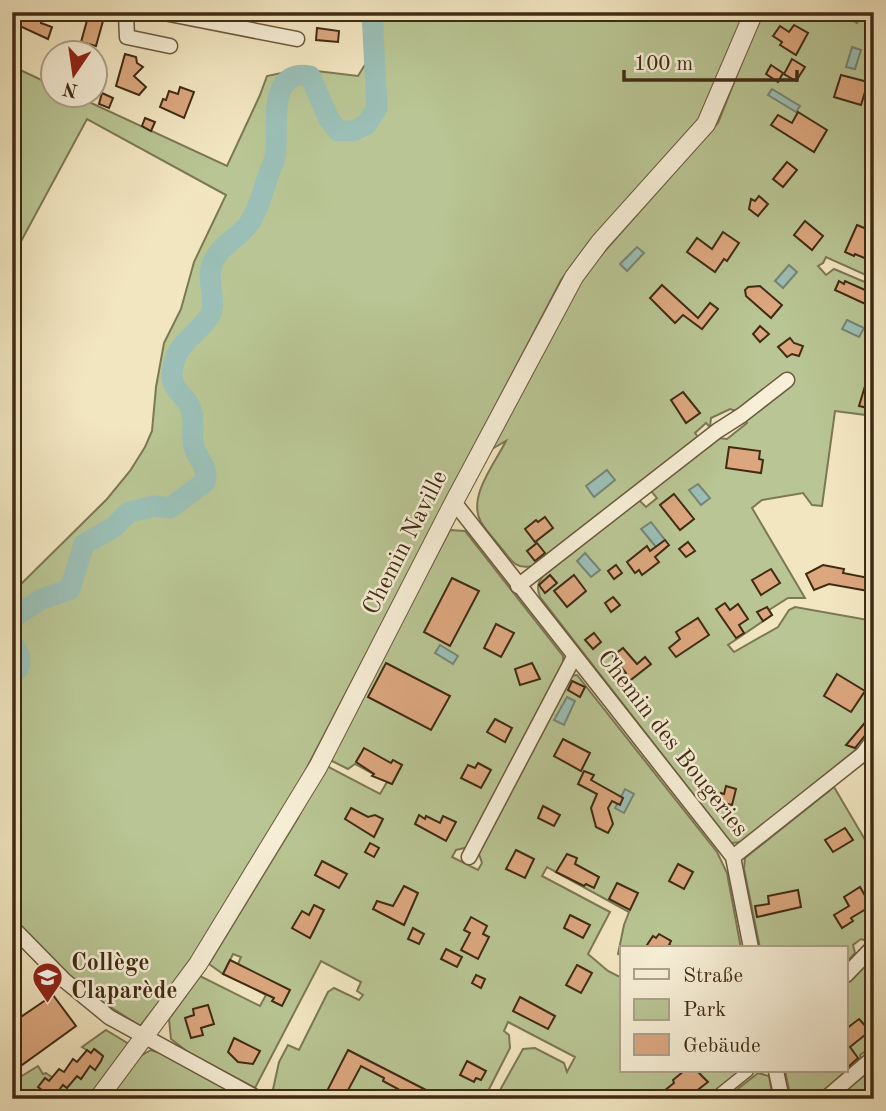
<svg xmlns="http://www.w3.org/2000/svg" width="886" height="1111" font-family="'Old Standard TT',serif">
  <style>
    .green { fill: #b9c594; stroke: #7c7854; stroke-width: 2 }
    .water { fill: #9bbfb6; stroke: #778475; stroke-width: 2 }
    .lines { fill: none; stroke-linecap: round; stroke-linejoin: round }
    .river { stroke: #9bbfb6; stroke-width: 21 }
    .building { fill: #dca77f; stroke: #402b13; stroke-width: 2 }
    .pedestrian-casing { stroke: #6c5a3e; stroke-width: 13 }
    .minor-casing { stroke: #6c5a3e; stroke-width: 17 }
    .tertiary-casing { stroke: #6c5a3e; stroke-width: 20 }
    .pedestrian { stroke: #f7efd7; stroke-width: 10 }
    .minor { stroke: #f7efd7; stroke-width: 14 }
    .tertiary { stroke: #f7efd7; stroke-width: 18 }
    .labels { text-anchor: middle; dominant-baseline: central; stroke-width: 5; stroke-linejoin: round; paint-order: stroke }
    .street-label { font-size: 24px; fill: #402b13; stroke: #f7efd7 }
    .poi-label { font-size: 24px; font-weight: bold; fill: #402b13; stroke: #f7efd7; text-anchor: start }
  </style>
  <rect width="100%" height="100%" fill="#f2e6c1"/>
  <filter id="stains"><feTurbulence type="fractalNoise" baseFrequency=".00286" numOctaves="4"/><feColorMatrix values="0 0 0 0 .2 0 0 0 0 .09 0 0 0 0 .02 0 0 0 .5 -.17"/></filter>
  <radialGradient id="worn" r=".72"><stop offset=".6" stop-color="#630" stop-opacity="0"/><stop offset="1" stop-color="#630" stop-opacity=".3"/></radialGradient>
  <!-- green -->
  <g class="green">
    <path d="M364,12H746L700,119L589,242L561,280L279,821L196,955L140,1026L79,987L12,922V593L107,499L130,471L145,447L152,431L156,387L164,343L181,309L194,262L226,195L87,119L12,258V66L52,85V94L74,95L227,166L260,95L267,76L300,69L358,76L366,63Z"/>
    <path d="M762,12H840L857,23L864,12H874V108L870,113L874,116V275L868,276L826,257L823,263L818,266L826,275L834,269L867,283H874V416L835,411L822,506L812,505L803,493L762,500L752,508L805,598H788L769,610L772,615L728,645L734,652L778,627L789,610L795,607L874,621V730L857,749L742,842L731,843L540,597C537,589 537,583 543,576L639,500L646,507L657,498L651,491L718,438L727,439L747,423L740,412L730,409L711,418L710,427L706,423L695,433L698,437L532,566C516,570 511,560 502,549C495,540 487,532 481,522C467,497 495,463 506,441L490,450L582,277L718,123Z"/>
    <path d="M450,530L465,531L563,656V665L469,847L456,850L452,857L478,870L482,863L478,851L569,676L577,675L717,852L727,873L741,948H622V956L618,954L624,925L629,912L547,867L542,876L610,912L588,954L608,971L622,978V1071H744L707,1099H495L523,1049L535,1048L564,1063L567,1072L575,1057L508,1022L504,1031L509,1035L510,1048L484,1099H276L272,1094L279,1062L288,1045L299,1050L328,992L334,988L359,1000L363,995L357,991L361,982L321,961L255,1088L189,1053L171,1039L169,1019L200,976L260,1006L266,995L253,988L238,964L241,957L233,954L223,974L209,964L298,818L325,765L380,794L387,782L392,784L402,765L393,760L390,765L381,760L373,774L355,764L348,769L332,761L331,756Z"/>
    <path d="M834,787L874,855V935L867,941L861,939L853,945L855,953L846,963V948H769L767,946L760,948L744,869L745,858Z"/>
    <path d="M874,953V1050L866,1051L860,1055L861,1061L818,1099H791L785,1071H846V982Z"/>
    <path d="M106,1030L129,1044L88,1099H12V1082L38,1066L43,1074L46,1073L67,1088L75,1075L81,1079L89,1065L95,1069L103,1056L95,1049L91,1053L82,1047Z"/>
    <path d="M151,1050L166,1055L246,1099H107L137,1058Z"/>
    <path d="M874,1065V1099H835Z"/>
    <path d="M758,1073L769,1076L773,1099H725Z"/>
  </g>
  <!-- water -->
  <g class="water">
    <path d="M852,47L861,50L855,69L846,67Z"/>
    <path d="M772,89L800,106L796,112L768,95Z"/>
    <path d="M637,247L644,253L627,271L620,264Z"/>
    <path d="M789,265L797,272L783,288L775,281Z"/>
    <path d="M847,320L864,328L859,337L842,329Z"/>
    <path d="M607,470L615,480L594,497L586,486Z"/>
    <path d="M698,484L710,498L701,505L689,490Z"/>
    <path d="M651,522L665,540L656,547L641,529Z"/>
    <path d="M585,553L600,570L591,577L577,561Z"/>
    <path d="M440,645L458,656L453,664L435,653Z"/>
    <path d="M567,697L575,701L564,725L554,720Z"/>
    <path d="M625,789L634,794L624,813L615,808Z"/>
  </g>
  <g class="lines">
    <!-- river -->
    <g class="river">
      <path d="M12,618L42,599L70,589L84,544L114,527L129,512L154,506L170,508L205,482C209,466 198,461 194,447C190,434 197,419 189,405C183,394 171,388 172,374C174,344 194,338 209,317C218,302 206,281 212,264C220,245 236,240 248,225C258,211 263,192 268,176C271,168 276,159 276,150C278,126 267,68 310,76L329,119L338,131H353L366,125L377,108L372,12"/>
      <path d="M12,643C20,653 25,666 12,674"/>
    </g>
  </g>
  <!-- building -->
  <g class="building">
    <path d="M12,12H43L41,23L52,27L48,39L20,26L12,44Z"/>
    <path d="M88,17L103,21L96,46L81,42Z"/>
    <path d="M794,25L808,33L796,55L780,45L782,42L773,36L780,26L789,32Z"/>
    <path d="M317,28L339,31L338,42L316,40Z"/>
    <path d="M125,54L136,57L137,63L143,67L134,76L146,87L139,95L116,86Z"/>
    <path d="M792,59L805,67L796,81L784,74Z"/>
    <path d="M771,65L783,73L778,82L766,74Z"/>
    <path d="M841,75L868,82L861,105L834,97Z"/>
    <path d="M180,87L194,92L184,118L160,107L163,99L166,100L169,91L178,94Z"/>
    <path d="M102,93L113,98L109,108L99,104Z"/>
    <path d="M798,112L827,130L814,152L771,125L778,115L792,123Z"/>
    <path d="M145,118L155,122L151,131L142,126Z"/>
    <path d="M787,162L797,170L783,187L773,179Z"/>
    <path d="M759,196L768,204L758,216L749,209L751,199L755,201Z"/>
    <path d="M805,221L823,236L812,250L794,235Z"/>
    <path d="M857,225L874,232V262L855,254L854,256L845,252Z"/>
    <path d="M723,232L739,243L727,261L724,259L715,272L687,252L697,238L712,249Z"/>
    <path d="M839,281L844,284L845,281L874,294V308L835,290Z"/>
    <path d="M662,285L698,318L710,303L718,309L702,329L683,315L675,323L650,298Z"/>
    <path d="M760,286L782,305L771,318L746,296L745,290L748,287Z"/>
    <path d="M760,326L769,334L760,342L753,334Z"/>
    <path d="M790,338L794,343L803,346L799,356L792,354L787,357L778,347Z"/>
    <path d="M872,363H874V403L870,402L868,408L859,406Z"/>
    <path d="M683,392L700,413L686,423L671,400Z"/>
    <path d="M729,447L760,451L759,459L763,460L761,473L726,468Z"/>
    <path d="M674,494L694,519L680,530L660,505Z"/>
    <path d="M545,517L553,528L535,542L525,529L536,520L538,522Z"/>
    <path d="M665,540L669,545L655,557L659,562L642,575L639,570L635,573L627,562L647,546L650,551Z"/>
    <path d="M688,542L695,551L686,557L679,549Z"/>
    <path d="M537,543L545,553L535,561L527,551Z"/>
    <path d="M616,565L622,573L614,579L608,571Z"/>
    <path d="M823,565L844,569L843,573L874,579V592L829,584L814,590L806,574Z"/>
    <path d="M771,569L780,583L761,595L752,580Z"/>
    <path d="M550,575L557,583L545,593L539,585Z"/>
    <path d="M574,575L586,591L567,607L554,591Z"/>
    <path d="M452,578L479,591L450,646L424,632Z"/>
    <path d="M613,597L620,605L611,612L605,603Z"/>
    <path d="M725,603L730,610L738,604L748,619L739,625L744,633L736,638L716,609Z"/>
    <path d="M767,607L772,615L763,621L757,612Z"/>
    <path d="M698,618L709,635L676,657L669,648L680,639L676,632Z"/>
    <path d="M496,624L514,633L501,657L484,648Z"/>
    <path d="M594,633L601,642L593,649L585,640Z"/>
    <path d="M623,648L637,664L645,657L651,664L623,686L618,680L626,673L613,656Z"/>
    <path d="M386,663L450,696L431,730L368,697Z"/>
    <path d="M532,663L540,679L520,685L515,669Z"/>
    <path d="M837,674L865,691L851,712L824,696Z"/>
    <path d="M572,681L585,687L580,697L568,690Z"/>
    <path d="M874,712V730L867,733L855,748L846,745Z"/>
    <path d="M495,719L512,728L505,742L487,732Z"/>
    <path d="M563,739L590,753L581,771L554,756Z"/>
    <path d="M364,748L391,763L393,760L402,765L392,784L372,776L374,774L356,762Z"/>
    <path d="M478,763L491,770L481,788L461,778L468,765L475,768Z"/>
    <path d="M584,771L594,775L591,780L623,798L620,805L612,801L608,808L613,824L608,833L596,827L591,808L597,794L578,784Z"/>
    <path d="M726,786L736,789L732,805L719,802L721,793L724,794Z"/>
    <path d="M543,806L560,815L554,826L538,818Z"/>
    <path d="M351,808L368,817L375,815L383,819L374,837L345,819Z"/>
    <path d="M419,815L425,819L426,816L440,823L443,816L456,822L446,841L415,824Z"/>
    <path d="M845,828L853,840L833,852L825,840Z"/>
    <path d="M370,843L379,848L374,857L365,852Z"/>
    <path d="M516,850L534,859L525,878L506,869Z"/>
    <path d="M567,854L577,858L575,864L599,877L594,888L586,884L584,886L556,872Z"/>
    <path d="M322,861L347,874L339,888L315,875Z"/>
    <path d="M678,864L693,872L684,889L669,881Z"/>
    <path d="M617,883L638,893L630,910L609,899Z"/>
    <path d="M404,886L418,893L404,925L373,909L377,901L393,906Z"/>
    <path d="M860,887L871,906L851,918L853,921L842,928L834,915L849,906L844,897Z"/>
    <path d="M798,890L801,907L757,917L755,906L769,904L768,896Z"/>
    <path d="M314,905L324,910L310,938L292,928L302,911L309,915Z"/>
    <path d="M570,915L590,925L583,938L564,928Z"/>
    <path d="M471,917L487,926L483,934L489,937L478,959L461,950L470,933L464,930Z"/>
    <path d="M413,928L424,934L419,944L408,939Z"/>
    <path d="M659,934L671,941L669,945L675,948H645L653,936L656,938Z"/>
    <path d="M446,949L462,957L457,967L441,959Z"/>
    <path d="M230,960L290,990L282,1006L272,1001L274,998L223,974Z"/>
    <path d="M577,965L592,973L581,993L566,985Z"/>
    <path d="M476,975L485,979L481,988L472,983Z"/>
    <path d="M53,995L76,1026L22,1065L12,1051V1023Z"/>
    <path d="M520,997L555,1016L548,1029L513,1011Z"/>
    <path d="M208,1005L214,1024L201,1028L203,1035L191,1038L185,1018L194,1015L193,1009Z"/>
    <path d="M859,1019L870,1031L850,1047L858,1058L846,1069V1029Z"/>
    <path d="M234,1038L260,1051L253,1064L238,1062L228,1052Z"/>
    <path d="M94,1049L103,1056L101,1061L95,1070L90,1066L81,1079L77,1076L67,1088L63,1085L53,1098L38,1087L45,1078L49,1081L59,1069L64,1072L73,1059L77,1062L87,1050L91,1053Z"/>
    <path d="M348,1050L430,1092L426,1099H414L397,1090L398,1089L383,1081L384,1078L361,1066L347,1092L360,1099H337L326,1093Z"/>
    <path d="M467,1061L486,1071L481,1080L476,1078L474,1082L460,1075Z"/>
    <path d="M684,1071H697L708,1082L699,1089L702,1093L694,1099H654L674,1083L673,1080Z"/>
  </g>
  <g class="lines">
    <defs>
      <path id="pedestrian" d="M713,1099L748,1071"/>
      <g id="minor">
        <path d="M120,12L126,14L127,37L170,46"/>
        <path d="M159,12L297,39"/>
        <path d="M454,502L733,857L751,948"/>
        <path d="M518,586L717,431L742,415L787,380"/>
        <path d="M469,857L574,657"/>
        <path d="M733,857L863,754L874,739"/>
        <path d="M12,927L64,980L109,1017L259,1099"/>
        <path d="M846,975L874,946"/>
        <path d="M776,1071L782,1099"/>
        <path d="M825,1099L874,1057"/>
      </g>
      <path id="tertiary" d="M98,1099L198,964L318,767L454,502L574,277L600,242L706,124L754,12"/>
    </defs>
    <!-- pedestrian casing -->
    <use href="#pedestrian" class="pedestrian-casing"/>
    <!-- minor casing -->
    <use href="#minor" class="minor-casing"/>
    <!-- tertiary casing -->
    <use href="#tertiary" class="tertiary-casing"/>
    <!-- pedestrian -->
    <use href="#pedestrian" class="pedestrian"/>
    <!-- minor -->
    <use href="#minor" class="minor"/>
    <!-- tertiary -->
    <use href="#tertiary" class="tertiary"/>
  </g>
  <!-- icons -->
  <defs>
    <symbol id="school-pin" viewBox="-11 -11 22 30"><path d="M0 17L-7.5 6A9.5 9.5 0 1 1 7.5 6Z" fill="#8f2418" stroke="#f7efd7"/><path d="M0-5L7-2L0 1L-7-2ZM-4 1L0 2.5L4 1V4Q0 6-4 4Z" fill="#fff"/></symbol>
  </defs>
  <g fill-rule="evenodd">
    <use href="#school-pin" x="30" y="960" width="35" height="47"/>
  </g>
  <g class="labels">
    <!-- street labels -->
    <g class="street-label">
      <text transform="translate(406 543) rotate(-63)">Chemin Naville</text>
      <text transform="translate(672 744) rotate(52)">Chemin des Bougeries</text>
    </g>
    <!-- poi labels -->
    <g class="poi-label">
      <text x="71" y="964">Collège<tspan x="71" dy="28">Claparède</tspan></text>
    </g>
  </g>
  <!-- margin -->
  <rect width="886" height="1111" fill="none" stroke="#f2e6c1" stroke-width="42"/>
  <rect x="14" y="14" width="858" height="1083" fill="none" stroke="#402b13" stroke-width="3.5"/>
  <rect x="21" y="21" width="844" height="1069" fill="none" stroke="#402b13" stroke-width="2"/>
  <!-- legend -->
  <rect x="620" y="946" width="228" height="126" fill="#f7efd7" stroke="#aea189" stroke-width="2"/>
  <rect x="634" y="969" width="35" height="10" fill="#f7efd7" stroke="#aea189" stroke-width="2"/>
  <text x="683" y="982" font-size="21" fill="#402b13">Straße</text>
  <rect x="634" y="999" width="35" height="21" fill="#b9c594" stroke="#aea189" stroke-width="2"/>
  <text x="683" y="1016" font-size="21" fill="#402b13">Park</text>
  <rect x="634" y="1034" width="35" height="21" fill="#dca77f" stroke="#aea189" stroke-width="2"/>
  <text x="683" y="1052" font-size="21" fill="#402b13">Gebäude</text>
  <!-- north arrow -->
  <g transform="translate(74 74) rotate(193)"><circle r="33" fill="#f7efd7" stroke="#aea189" stroke-width="2"/>
  <path d="M0-5L12 26L0 18L-12 26Z" fill="#8f2418"/>
  <text y="-10" font-size="19" font-weight="bold" text-anchor="middle" fill="#402b13">N</text>
  </g>
  <!-- scale -->
  <path d="M624 70v10h173v-10" fill="none" stroke="#402b13" stroke-width="3.5"/>
  <text x="634" y="70" font-size="21" fill="#402b13" stroke="#f7efd7" stroke-width="5" paint-order="stroke">100 m</text>
  <rect width="100%" height="100%" filter="url(#stains)"/>
  <rect width="100%" height="100%" fill="url(#worn)"/>
</svg>
